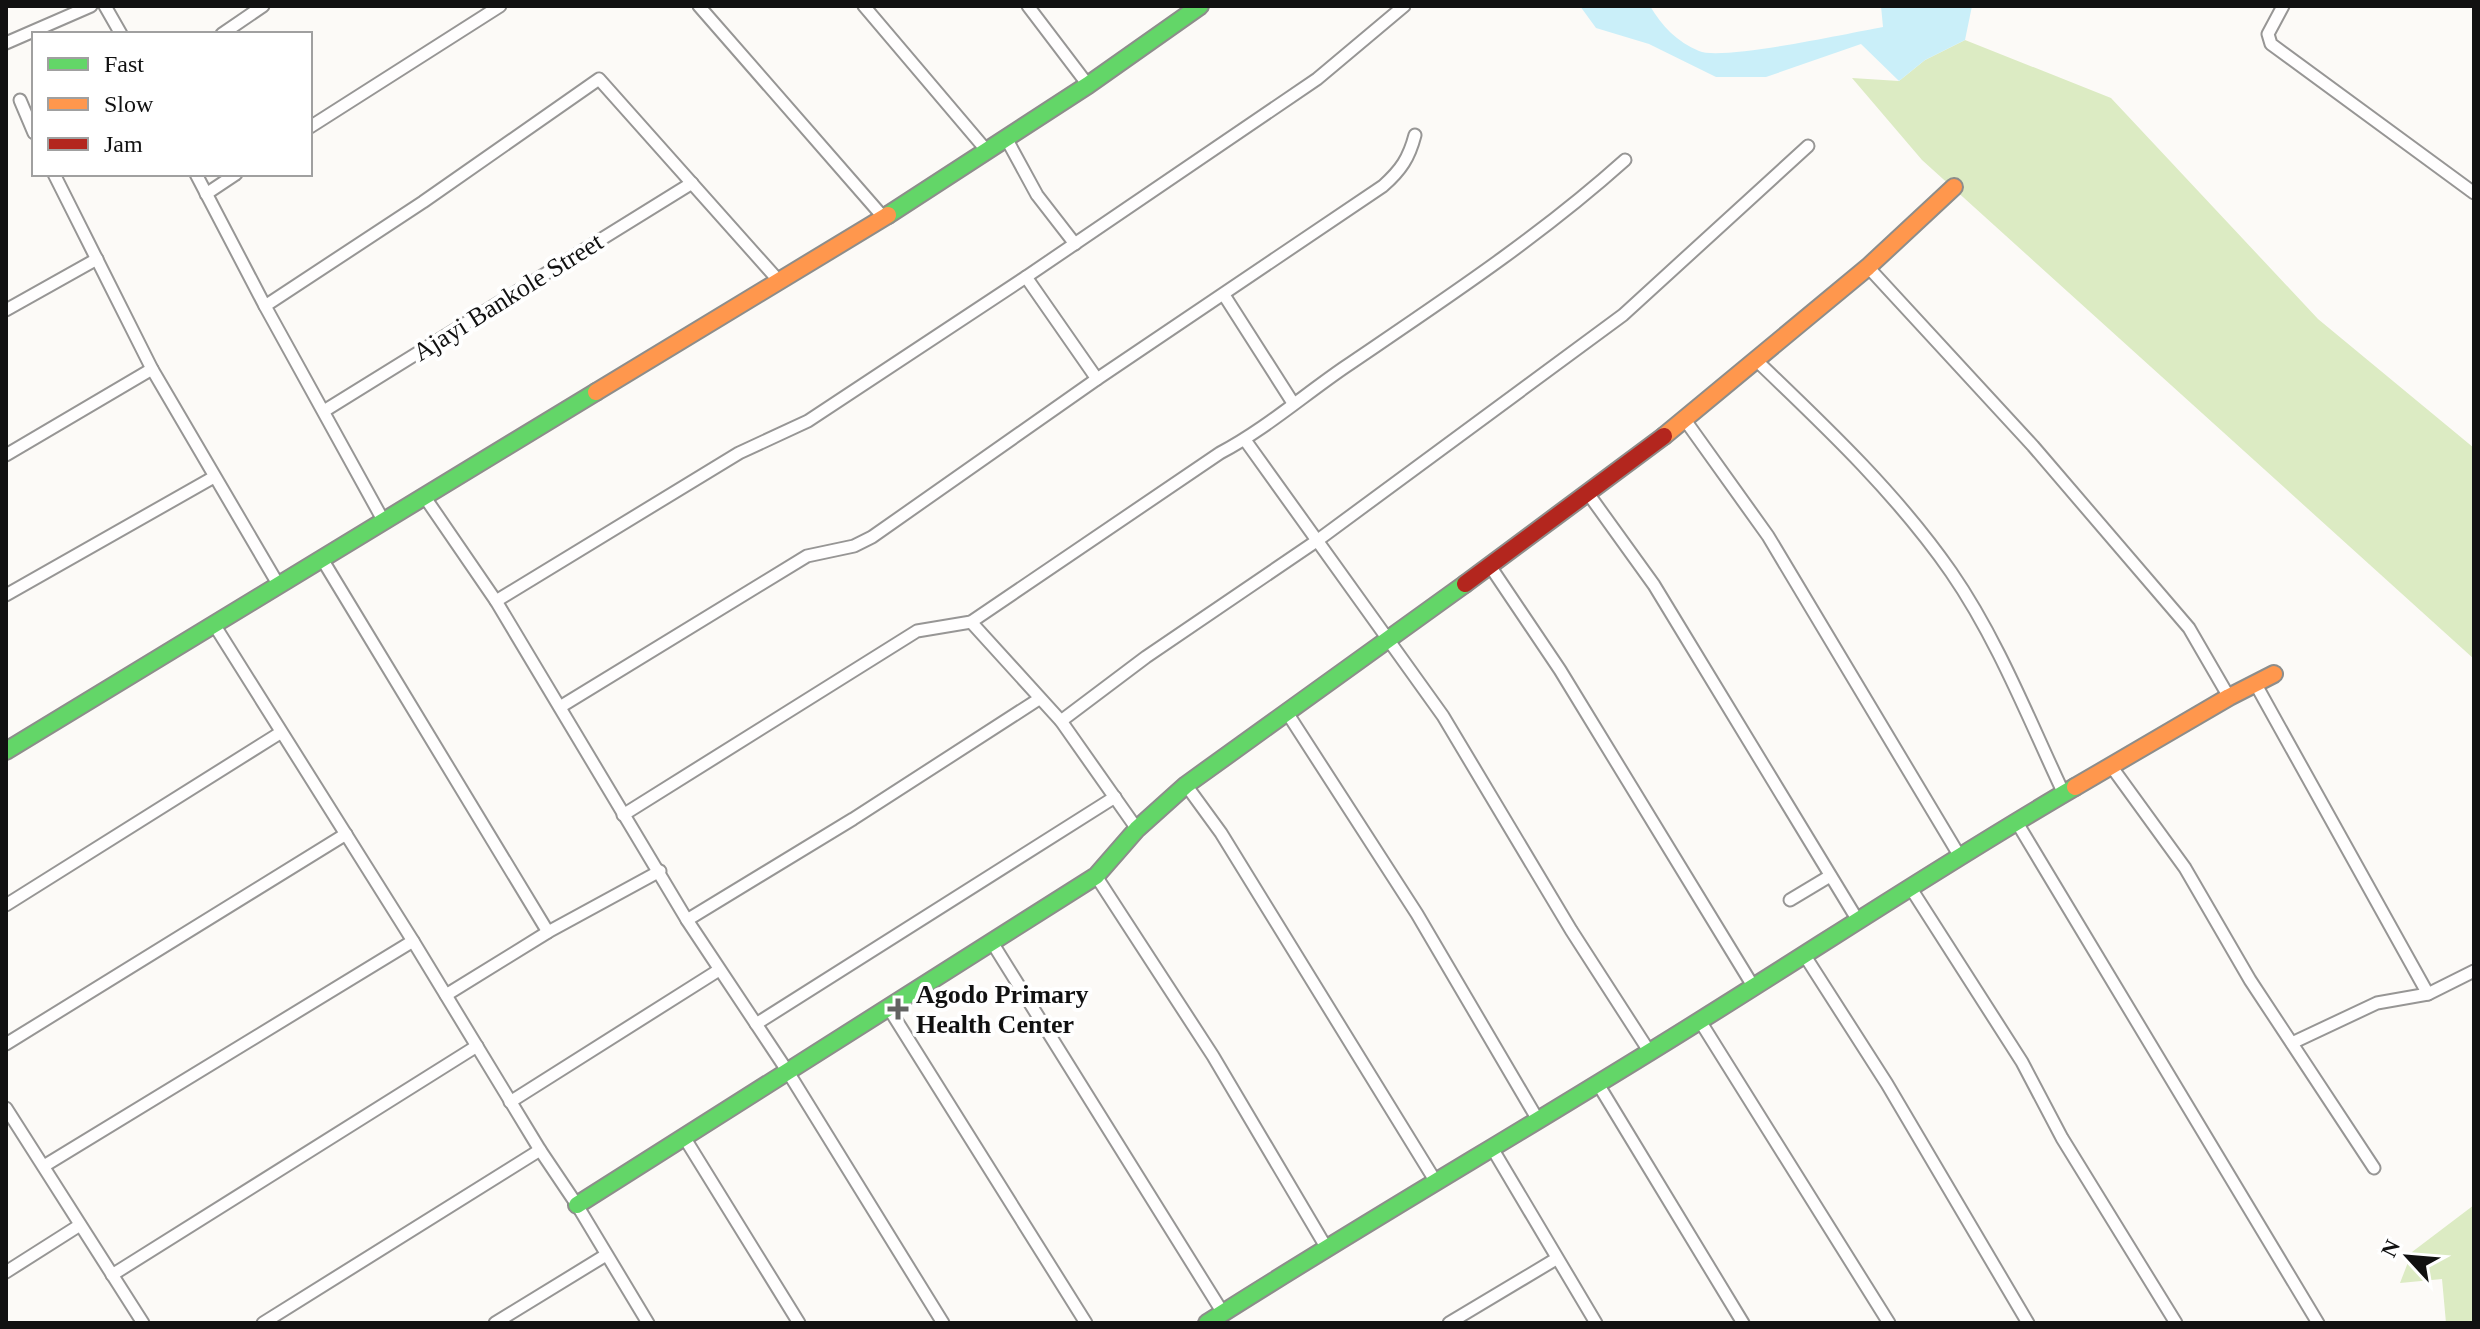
<svg xmlns="http://www.w3.org/2000/svg" width="2480" height="1329" font-family="Georgia,serif">
  <style>
    .forest { fill: #dcebc3 }
    .water { fill: #caeff9 }
    .lines { fill: none; stroke-linecap: round; stroke-linejoin: round }
    .street-casing { stroke: #979695; stroke-width: 15 }
    .fast-casing { stroke: #8d8d8b; stroke-width: 20 }
    .slow-casing { stroke: #8d8d8b; stroke-width: 20 }
    .jam-casing { stroke: #8d8d8b; stroke-width: 20 }
    .street { stroke: #fffefe; stroke-width: 11 }
    .fast { stroke: #63d668; stroke-width: 16 }
    .slow { stroke: #ff974d; stroke-width: 16 }
    .jam { stroke: #b3261e; stroke-width: 16 }
    .poi-dot { fill: #636362; stroke: #fff; stroke-width: 3 }
    .labels { text-anchor: middle; dominant-baseline: central; stroke-width: 8; stroke-linejoin: round; paint-order: stroke }
    .street-label { font-size: 26px; fill: #111; stroke: #fff }
    .poi-label { font-size: 26px; font-weight: bold; fill: #111; stroke: #fff; text-anchor: start }
  </style>
  <rect width="100%" height="100%" fill="#fcfaf7"/>
  <!-- forest -->
  <g class="forest">
    <path d="M1965,40L2111,98L2318,319L2474,448V659L1922,160L1852,78L1899,81L1925,60Z"/>
    <path d="M2474,1205V1323H2446L2442,1279L2400,1283L2412,1252Z"/>
  </g>
  <!-- water -->
  <path class="water" d="M1580,6H1650C1662,26 1677,42 1699,51C1722,61 1850,33 1883,27L1881,6H1972L1965,40L1925,60L1899,81L1861,44L1766,77H1716L1649,44L1596,28Z"/>
  <g class="lines">
    <defs>
      <g id="street">
        <path d="M105,6L121,34"/>
        <path d="M699,6L884,218"/>
        <path d="M864,6L987,151"/>
        <path d="M1028,6L1088,85"/>
        <path d="M2283,6L2268,34L2271,44L2474,193"/>
        <path d="M222,34L263,6"/>
        <path d="M6,43L91,6"/>
        <path d="M20,100L34,133"/>
        <path d="M310,127L500,6"/>
        <path d="M1006,138L1037,195L1075,244"/>
        <path d="M54,174L152,369L278,584"/>
        <path d="M196,174L265,306L383,520"/>
        <path d="M206,194L236,174"/>
        <path d="M1868,267L2033,446L2189,628L2229,697"/>
        <path d="M1026,277L1097,379"/>
        <path d="M1224,295L1293,403"/>
        <path d="M265,306L423,202L599,79L779,281"/>
        <path d="M6,310L97,259"/>
        <path d="M1757,361C1826,427 1896,493 1951,572C1998,640 2029,720 2064,794"/>
        <path d="M324,411L692,183"/>
        <path d="M1685,420L1768,536L1959,855"/>
        <path d="M1245,440L1443,716L1571,930L1649,1051"/>
        <path d="M6,455L152,369"/>
        <path d="M1587,492L1654,585L1857,919"/>
        <path d="M424,496L496,601L687,920L788,1072L943,1323"/>
        <path d="M322,559L548,932"/>
        <path d="M1490,566L1560,670L1753,986"/>
        <path d="M6,595L214,477"/>
        <path d="M496,601L739,453L808,421L1026,277L1317,79L1404,6"/>
        <path d="M971,622L1061,721L1137,829"/>
        <path d="M215,626L413,941L540,1150L577,1205L648,1323"/>
        <path d="M2255,683L2428,994"/>
        <path d="M560,707L807,556L854,546L872,537L1097,379L1383,186C1401,170 1409,158 1415,135"/>
        <path d="M1286,711L1417,914L1538,1120"/>
        <path d="M1061,721L1146,657L1318,540L1623,315L1808,146"/>
        <path d="M2111,766L2185,868L2250,980L2374,1168"/>
        <path d="M1186,785L1221,833L1436,1182"/>
        <path d="M623,815L917,631L971,622L1220,453C1264,430 1304,395 1345,367C1442,301 1538,238 1625,160"/>
        <path d="M2016,821L2318,1323"/>
        <path d="M1096,876L1213,1056L1326,1247"/>
        <path d="M1910,887L2022,1062L2062,1138L2176,1323"/>
        <path d="M1790,900L1830,876"/>
        <path d="M6,905L280,733"/>
        <path d="M687,920L853,819L1039,699"/>
        <path d="M993,944L1223,1313"/>
        <path d="M1805,956L1887,1084L2028,1323"/>
        <path d="M446,995L548,932L660,871"/>
        <path d="M888,1007L1086,1323"/>
        <path d="M1700,1021L1889,1323"/>
        <path d="M756,1024L1115,797"/>
        <path d="M2292,1043L2377,1003L2428,994L2474,971"/>
        <path d="M6,1044L346,834"/>
        <path d="M1598,1084L1743,1323"/>
        <path d="M510,1102L719,970"/>
        <path d="M6,1108L143,1323"/>
        <path d="M684,1137L799,1323"/>
        <path d="M1492,1148L1596,1323"/>
        <path d="M44,1166L413,941"/>
        <path d="M6,1272L80,1225"/>
        <path d="M112,1275L477,1046"/>
        <path d="M263,1323L540,1150"/>
        <path d="M495,1323L606,1255"/>
        <path d="M1449,1323L1556,1259"/>
      </g>
      <g id="fast">
        <path d="M888,215L1088,85L1200,6"/>
        <path d="M6,751L596,392"/>
        <path d="M577,1205L1096,876L1137,829L1186,785L1465,584"/>
        <path d="M1207,1323C1370,1219 1537,1123 1701,1020C1826,942 1948,861 2075,787"/>
      </g>
      <g id="slow">
        <path d="M596,392L888,215"/>
        <path d="M1664,436L1868,267L1954,187"/>
        <path d="M2075,787L2229,697L2274,674"/>
      </g>
      <path id="jam" d="M1465,584L1664,436"/>
    </defs>
    <!-- street casing -->
    <use href="#street" class="street-casing"/>
    <!-- fast casing -->
    <use href="#fast" class="fast-casing"/>
    <!-- slow casing -->
    <use href="#slow" class="slow-casing"/>
    <!-- jam casing -->
    <use href="#jam" class="jam-casing"/>
    <!-- street -->
    <use href="#street" class="street"/>
    <!-- fast -->
    <use href="#fast" class="fast"/>
    <!-- slow -->
    <use href="#slow" class="slow"/>
    <!-- jam -->
    <use href="#jam" class="jam"/>
  </g>
  <!-- markers -->
  <path class="poi-dot" d="M894 997h8v8h8v8h-8v8h-8v-8h-8v-8h8z"/>
  <g class="labels">
    <!-- street labels -->
    <g class="street-label">
      <text transform="translate(508 297) rotate(-32)">Ajayi Bankole Street</text>
    </g>
    <!-- poi labels -->
    <g class="poi-label">
      <text x="916" y="994">Agodo Primary<tspan x="916" dy="30">Health Center</tspan></text>
    </g>
  </g>
  <!-- border -->
  <rect width="2480" height="1329" fill="none" stroke="#111111" stroke-width="16"/>
  <!-- legend -->
  <rect x="32" y="32" width="280" height="144" fill="#ffffff" stroke="#a0a0a0" stroke-width="2"/>
  <rect x="48" y="58" width="40" height="12" fill="#63d668" stroke="#a0a0a0" stroke-width="2"/>
  <text x="104" y="72" font-size="24" fill="#111111">Fast</text>
  <rect x="48" y="98" width="40" height="12" fill="#ff974d" stroke="#a0a0a0" stroke-width="2"/>
  <text x="104" y="112" font-size="24" fill="#111111">Slow</text>
  <rect x="48" y="138" width="40" height="12" fill="#b3261e" stroke="#a0a0a0" stroke-width="2"/>
  <text x="104" y="152" font-size="24" fill="#111111">Jam</text>
  <!-- north arrow -->
  <g transform="translate(2408 1257) rotate(296)" stroke="#ffffff" stroke-width="6" paint-order="stroke">
  <path d="M0-6L14 30L0 20L-14 30Z" fill="#111111"/>
  <text y="-12" font-size="22" font-weight="bold" text-anchor="middle" fill="#111111">N</text>
  </g>
</svg>
